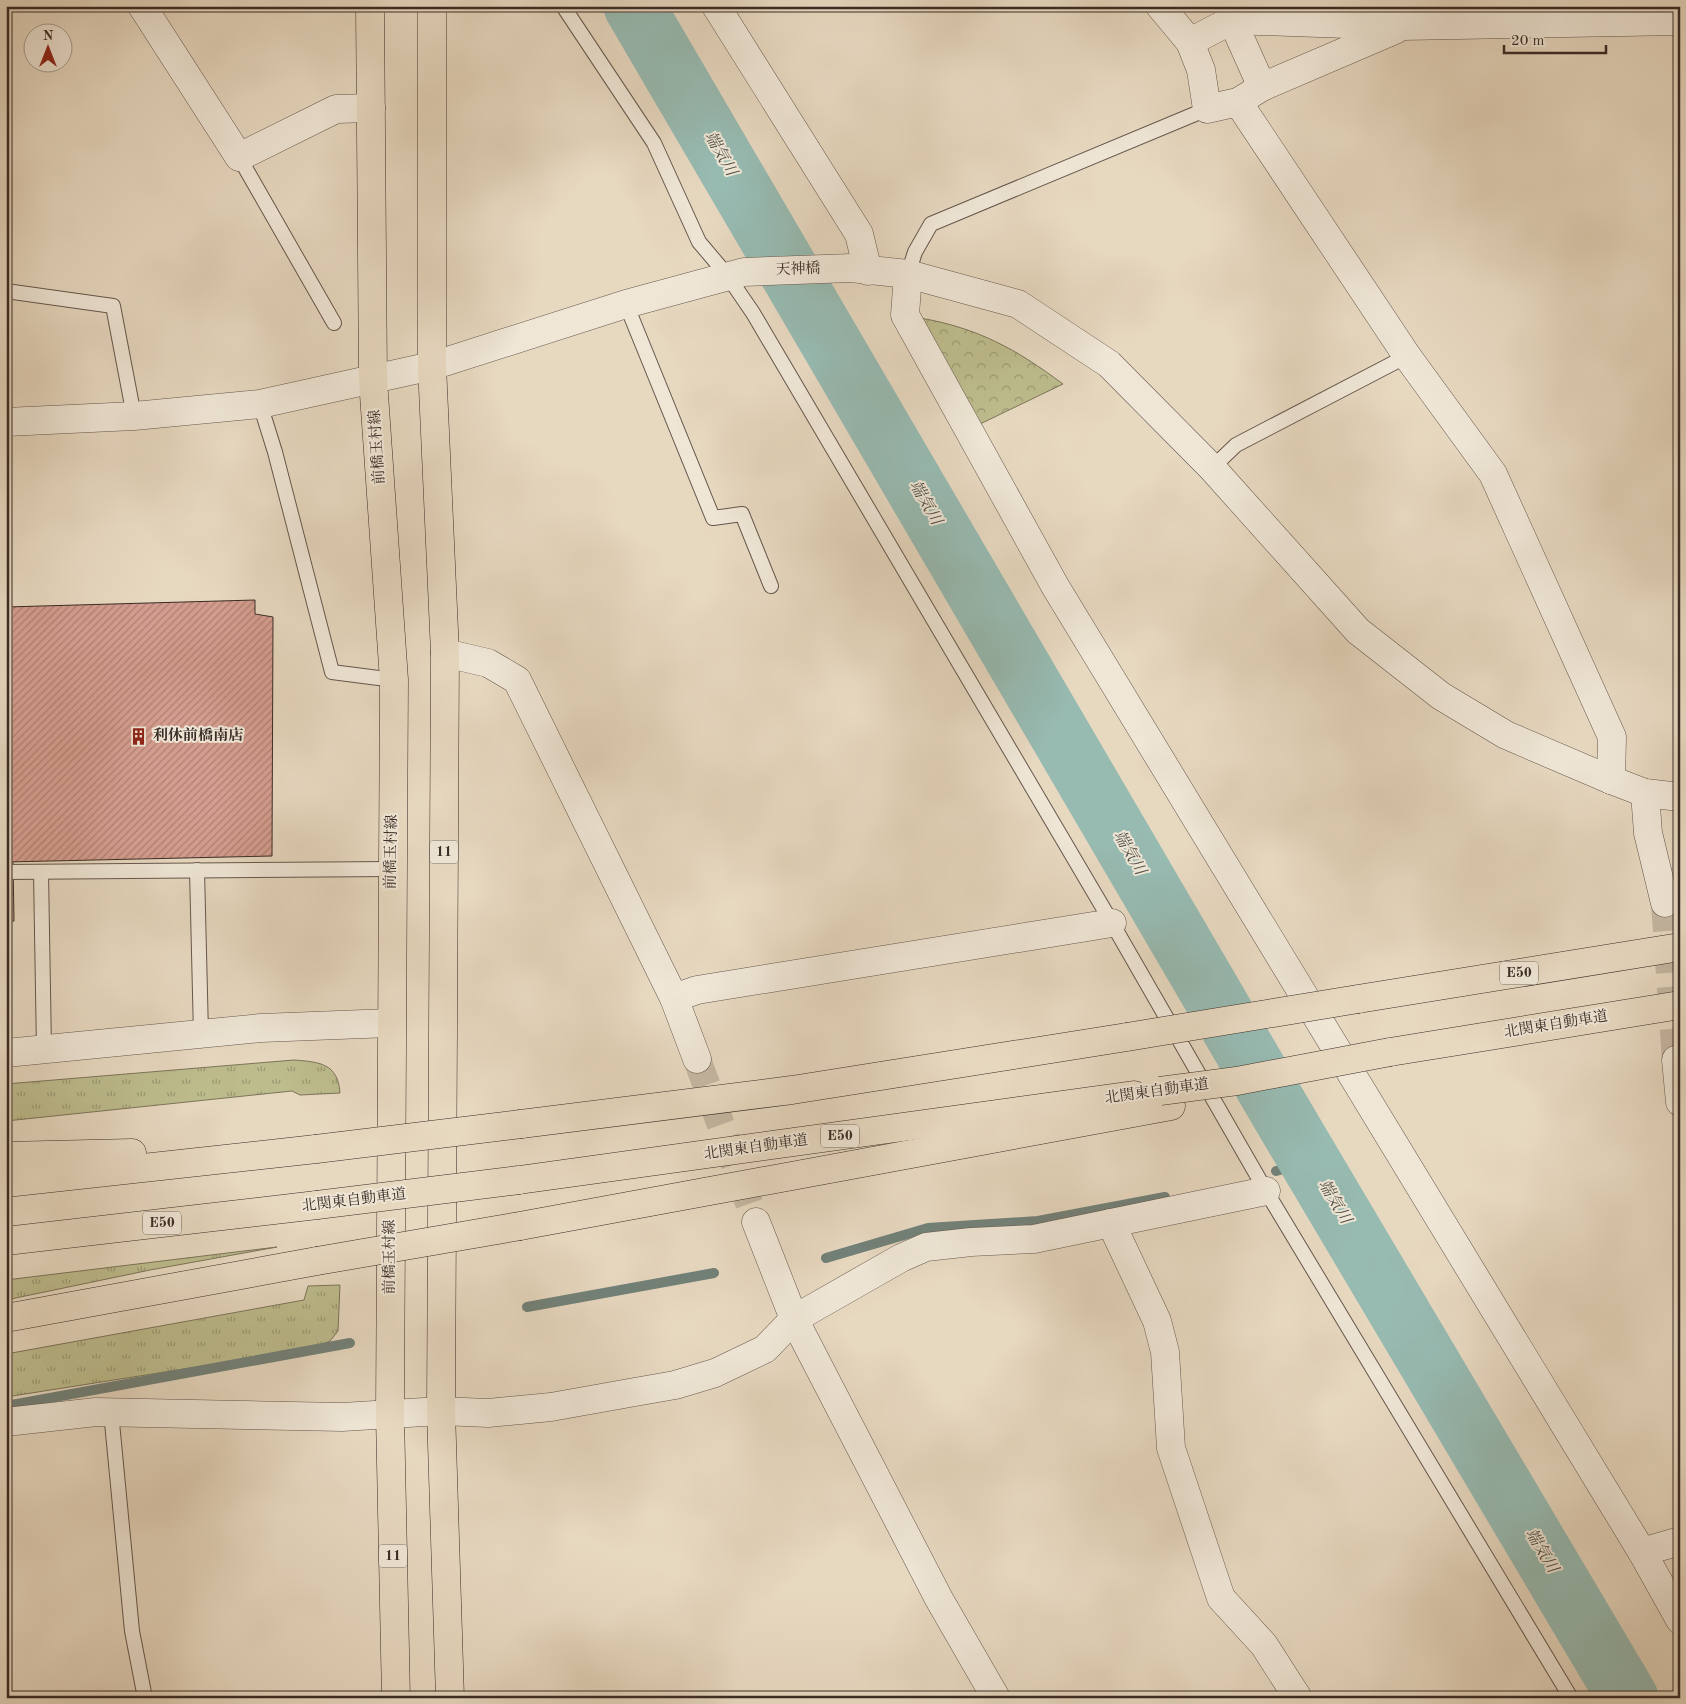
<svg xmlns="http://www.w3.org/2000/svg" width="1686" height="1704" font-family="'Old Standard TT','Noto Serif JP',serif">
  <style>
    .grass { fill: url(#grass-tufts); stroke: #7c745a }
    .forest { fill: url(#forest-crowns); stroke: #7c745a }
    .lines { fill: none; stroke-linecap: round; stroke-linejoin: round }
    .stream { stroke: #728179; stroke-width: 10 }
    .river { stroke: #97bab1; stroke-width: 61 }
    .building { fill: url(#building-hatch); stroke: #3a2c26 }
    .minor-tunnel { stroke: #c4b6a1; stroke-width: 28; stroke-dasharray: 28 14; stroke-linecap: butt }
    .service-casing { stroke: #65574c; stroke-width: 16 }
    .minor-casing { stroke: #65574c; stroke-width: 29 }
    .tertiary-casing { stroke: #65574c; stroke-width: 29 }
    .primary-casing { stroke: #3a2c26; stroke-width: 29 }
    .motorway-casing { stroke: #3a2c26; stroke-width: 29 }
    .service { stroke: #efe6d6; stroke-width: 14 }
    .minor { stroke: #efe6d6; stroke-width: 28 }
    .tertiary { stroke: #efe6d6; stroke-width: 28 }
    .primary { stroke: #e7d8c0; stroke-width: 28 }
    .motorway { stroke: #e7d8c0; stroke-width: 28 }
    .motorway-bridge-casing { stroke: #3a2c26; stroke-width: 29; stroke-linecap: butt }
    .motorway-bridge { stroke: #e7d8c0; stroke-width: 28 }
    .labels { text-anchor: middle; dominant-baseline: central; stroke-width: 4; stroke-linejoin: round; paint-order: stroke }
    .shield { fill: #efe6d6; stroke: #70645b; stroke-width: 1 }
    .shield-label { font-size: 14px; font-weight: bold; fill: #3a2c26 }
    .street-label { font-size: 15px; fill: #3a2c26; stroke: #efe6d6 }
    .poi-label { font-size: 15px; font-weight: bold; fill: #3a2c26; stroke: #efe6d6; text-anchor: start }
    .water-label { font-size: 16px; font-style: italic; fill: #515049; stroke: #efe6d6 }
  </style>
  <defs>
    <pattern id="grass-tufts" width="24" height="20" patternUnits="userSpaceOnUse" patternTransform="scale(1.25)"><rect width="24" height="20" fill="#bdbc8d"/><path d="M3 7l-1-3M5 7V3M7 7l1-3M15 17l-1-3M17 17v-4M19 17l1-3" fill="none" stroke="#9b9973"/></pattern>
    <pattern id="forest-crowns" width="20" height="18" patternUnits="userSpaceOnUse" patternTransform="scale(1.25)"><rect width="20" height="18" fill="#bdbc8d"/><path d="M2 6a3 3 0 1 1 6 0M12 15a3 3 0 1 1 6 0" fill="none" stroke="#9b9973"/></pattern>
    <pattern id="building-hatch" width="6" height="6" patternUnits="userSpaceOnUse" patternTransform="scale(1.25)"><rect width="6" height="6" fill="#d59d8f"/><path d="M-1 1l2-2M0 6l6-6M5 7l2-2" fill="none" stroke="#ae8075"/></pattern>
  </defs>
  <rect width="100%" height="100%" fill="#e7d8c0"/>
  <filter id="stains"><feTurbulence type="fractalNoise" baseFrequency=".004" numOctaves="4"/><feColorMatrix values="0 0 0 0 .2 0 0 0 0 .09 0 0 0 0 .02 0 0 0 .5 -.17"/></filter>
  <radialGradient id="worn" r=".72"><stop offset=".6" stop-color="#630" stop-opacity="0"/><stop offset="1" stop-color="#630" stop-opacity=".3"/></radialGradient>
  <!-- grass -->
  <g class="grass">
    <path d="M294,1060C319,1062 338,1063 340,1093L300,1095L292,1091L6,1121V1084Z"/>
    <path d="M277,1247L150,1270L6,1300V1280Z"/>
    <path d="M340,1285L338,1331L330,1341L311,1349L6,1397V1354L304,1300L308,1286Z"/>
  </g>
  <!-- forest -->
  <path class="forest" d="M920,318C978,328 1016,349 1063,384L980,424Z"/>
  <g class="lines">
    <!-- stream -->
    <g class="stream">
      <path d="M1276,1171L1311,1162"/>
      <path d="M826,1258L928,1228L1038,1221L1165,1197"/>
      <path d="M527,1307L714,1273"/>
      <path d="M6,1406L350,1343"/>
      <path d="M1595,1698L1622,1687"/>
    </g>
    <!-- river -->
    <path class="river" d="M634,6L1290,1128L1628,1698"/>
  </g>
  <!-- building -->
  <g class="building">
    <path d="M255,600V614L273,617L272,856L6,862V607Z"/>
    <path d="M6,862H13L14,921H6Z"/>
  </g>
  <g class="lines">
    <!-- minor-tunnel -->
    <g class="minor-tunnel">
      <path d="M1665,903L1676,1060"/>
      <path d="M697,1059L756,1222"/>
    </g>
    <defs>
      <g id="service">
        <path d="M563,6L654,143L699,242L727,275L753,313L1112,923L1266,1191L1571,1698"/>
        <path d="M239,157L334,323"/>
        <path d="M908,274L915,252L931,224L1207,109"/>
        <path d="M6,291L113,306L134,416"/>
        <path d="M626,304L713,518L742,514L771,586"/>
        <path d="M260,404L275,452L332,672L394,680"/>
        <path d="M1212,468L1236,445L1407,356"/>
        <path d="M197,870L201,1034"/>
        <path d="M6,872L392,869"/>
        <path d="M41,872L44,1050"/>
        <path d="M111,1412L132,1631L145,1698"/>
      </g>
      <g id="minor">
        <path d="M142,6L239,157L336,109L371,108"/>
        <path d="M716,6L859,234L868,271"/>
        <path d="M1160,6L1190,42L1201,70L1207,109L1238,102L1262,87L1395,30"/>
        <path d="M1232,20L1262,87"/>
        <path d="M1190,42L1232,20L1403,26L1680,21"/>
        <path d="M1238,102L1407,356L1493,474L1612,737L1611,780"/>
        <path d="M908,274L905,315L1055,586L1642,1552L1680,1620"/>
        <path d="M445,653L488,663L517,680L674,998L697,1059"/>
        <path d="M1645,793L1648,833L1665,903"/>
        <path d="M674,998L697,990L1112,923"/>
        <path d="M6,1053L261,1028L390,1023"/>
        <path d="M1676,1060L1680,1102"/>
        <path d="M756,1222L794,1319L939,1599L996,1698"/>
        <path d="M1111,1223L1157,1321L1165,1352L1171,1448L1221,1598L1264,1645L1298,1698"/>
        <path d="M6,1422L96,1412L342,1417L441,1411L488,1413L551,1407L635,1392L675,1385L715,1373L765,1349L794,1319L901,1258L926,1247L971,1242L1034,1239L1266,1191"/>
        <path d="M1642,1552L1680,1541"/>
      </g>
      <g id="tertiary">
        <path d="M1232,6V20"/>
        <path d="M6,422L134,416L260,404L432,366L626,304L744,272L851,268L908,274L1018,304L1109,364L1212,468L1358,631L1441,696L1506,735L1611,780L1645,793L1680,797"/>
      </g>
      <g id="primary">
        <path d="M370,6L373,380L394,680L390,1415L396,1698"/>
        <path d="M432,6V366L445,653L441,1411L450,1698"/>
      </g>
      <g id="motorway">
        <path d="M1358,999L1680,947"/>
        <path d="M1390,1052L1680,1005"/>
        <path d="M521,1124L792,1090L1127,1037"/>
        <path d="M6,1156L132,1153"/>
        <path d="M519,1180L1134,1095"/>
        <path d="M6,1183L316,1149"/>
        <path d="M520,1226L1171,1106"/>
        <path d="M6,1241L317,1205"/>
        <path d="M6,1318L317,1261"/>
      </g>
    </defs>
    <!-- service casing -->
    <use href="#service" class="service-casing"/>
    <!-- minor casing -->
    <use href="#minor" class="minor-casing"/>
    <!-- tertiary casing -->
    <use href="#tertiary" class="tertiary-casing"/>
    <!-- primary casing -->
    <use href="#primary" class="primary-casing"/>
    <!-- motorway casing -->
    <use href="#motorway" class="motorway-casing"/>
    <!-- service -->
    <use href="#service" class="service"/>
    <!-- minor -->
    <use href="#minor" class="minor"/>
    <!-- tertiary -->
    <use href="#tertiary" class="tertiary"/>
    <!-- primary -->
    <use href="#primary" class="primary"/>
    <!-- motorway -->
    <use href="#motorway" class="motorway"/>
    <defs>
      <g id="motorway-bridge">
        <path d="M1127,1037L1358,999"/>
        <path d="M1160,1091L1237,1081L1390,1052"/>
        <path d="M316,1149L521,1124"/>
        <path d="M317,1205L519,1180"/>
        <path d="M317,1261L520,1226"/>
      </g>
    </defs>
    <!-- motorway-bridge casing -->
    <use href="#motorway-bridge" class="motorway-bridge-casing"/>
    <!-- motorway-bridge -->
    <use href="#motorway-bridge" class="motorway-bridge"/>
  </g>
  <!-- icons -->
  <defs>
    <symbol id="building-bare" viewBox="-9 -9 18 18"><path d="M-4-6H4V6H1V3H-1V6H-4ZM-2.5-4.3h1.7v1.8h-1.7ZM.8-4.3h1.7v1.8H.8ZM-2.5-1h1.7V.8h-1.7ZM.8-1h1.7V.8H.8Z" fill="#8f2418" stroke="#efe6d6" stroke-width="2.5" paint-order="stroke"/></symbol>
  </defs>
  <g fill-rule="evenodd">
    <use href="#building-bare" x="126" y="724" width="25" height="25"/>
  </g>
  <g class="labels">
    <!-- shield labels -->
    <g class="shield">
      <rect x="430" y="840.5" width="28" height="23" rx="4"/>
      <rect x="1500" y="961.5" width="38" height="23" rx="4"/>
      <rect x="821" y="1124.5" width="38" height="23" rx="4"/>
      <rect x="143" y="1211.5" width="38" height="23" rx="4"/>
      <rect x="379" y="1544.5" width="28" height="23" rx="4"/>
    </g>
    <g class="shield-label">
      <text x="444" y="852">11</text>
      <text x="1519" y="973">E50</text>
      <text x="840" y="1136">E50</text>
      <text x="162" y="1223">E50</text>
      <text x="393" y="1556">11</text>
    </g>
    <!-- street labels -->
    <g class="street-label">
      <text transform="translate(798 270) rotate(-2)">天神橋</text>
      <text transform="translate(378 447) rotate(-94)">前橋玉村線</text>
      <text transform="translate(392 852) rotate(-89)">前橋玉村線</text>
      <text transform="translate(1556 1025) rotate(-9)">北関東自動車道</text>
      <text transform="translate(1157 1092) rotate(-8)">北関東自動車道</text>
      <text transform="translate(756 1148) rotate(-8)">北関東自動車道</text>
      <text transform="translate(354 1201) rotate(-7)">北関東自動車道</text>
      <text transform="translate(390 1257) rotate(-90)">前橋玉村線</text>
    </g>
    <!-- poi labels -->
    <g class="poi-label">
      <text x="153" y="736">利休前橋南店</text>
    </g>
    <!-- water labels -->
    <g class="water-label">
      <text transform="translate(720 154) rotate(60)">端気川</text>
      <text transform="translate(925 503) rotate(60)">端気川</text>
      <text transform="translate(1129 853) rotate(60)">端気川</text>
      <text transform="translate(1334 1202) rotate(59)">端気川</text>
      <text transform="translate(1541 1551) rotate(59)">端気川</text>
    </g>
  </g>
  <!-- margin -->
  <rect width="1686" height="1704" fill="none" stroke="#e7d8c0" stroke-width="25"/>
  <rect x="8" y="8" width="1671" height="1689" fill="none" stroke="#3a2c26" stroke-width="2.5"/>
  <rect x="12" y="12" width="1661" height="1679" fill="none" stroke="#3a2c26"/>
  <!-- north arrow -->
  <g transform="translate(48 48)"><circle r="24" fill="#efe6d6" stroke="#a79c90"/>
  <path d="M0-4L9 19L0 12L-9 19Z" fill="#8f2418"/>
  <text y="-8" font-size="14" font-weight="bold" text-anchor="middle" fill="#3a2c26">N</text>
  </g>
  <!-- scale -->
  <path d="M1504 45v8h102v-8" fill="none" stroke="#3a2c26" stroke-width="2.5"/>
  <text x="1511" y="45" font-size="15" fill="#3a2c26" stroke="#efe6d6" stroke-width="4" paint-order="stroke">20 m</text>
  <rect width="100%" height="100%" filter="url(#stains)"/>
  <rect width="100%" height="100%" fill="url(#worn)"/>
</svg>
